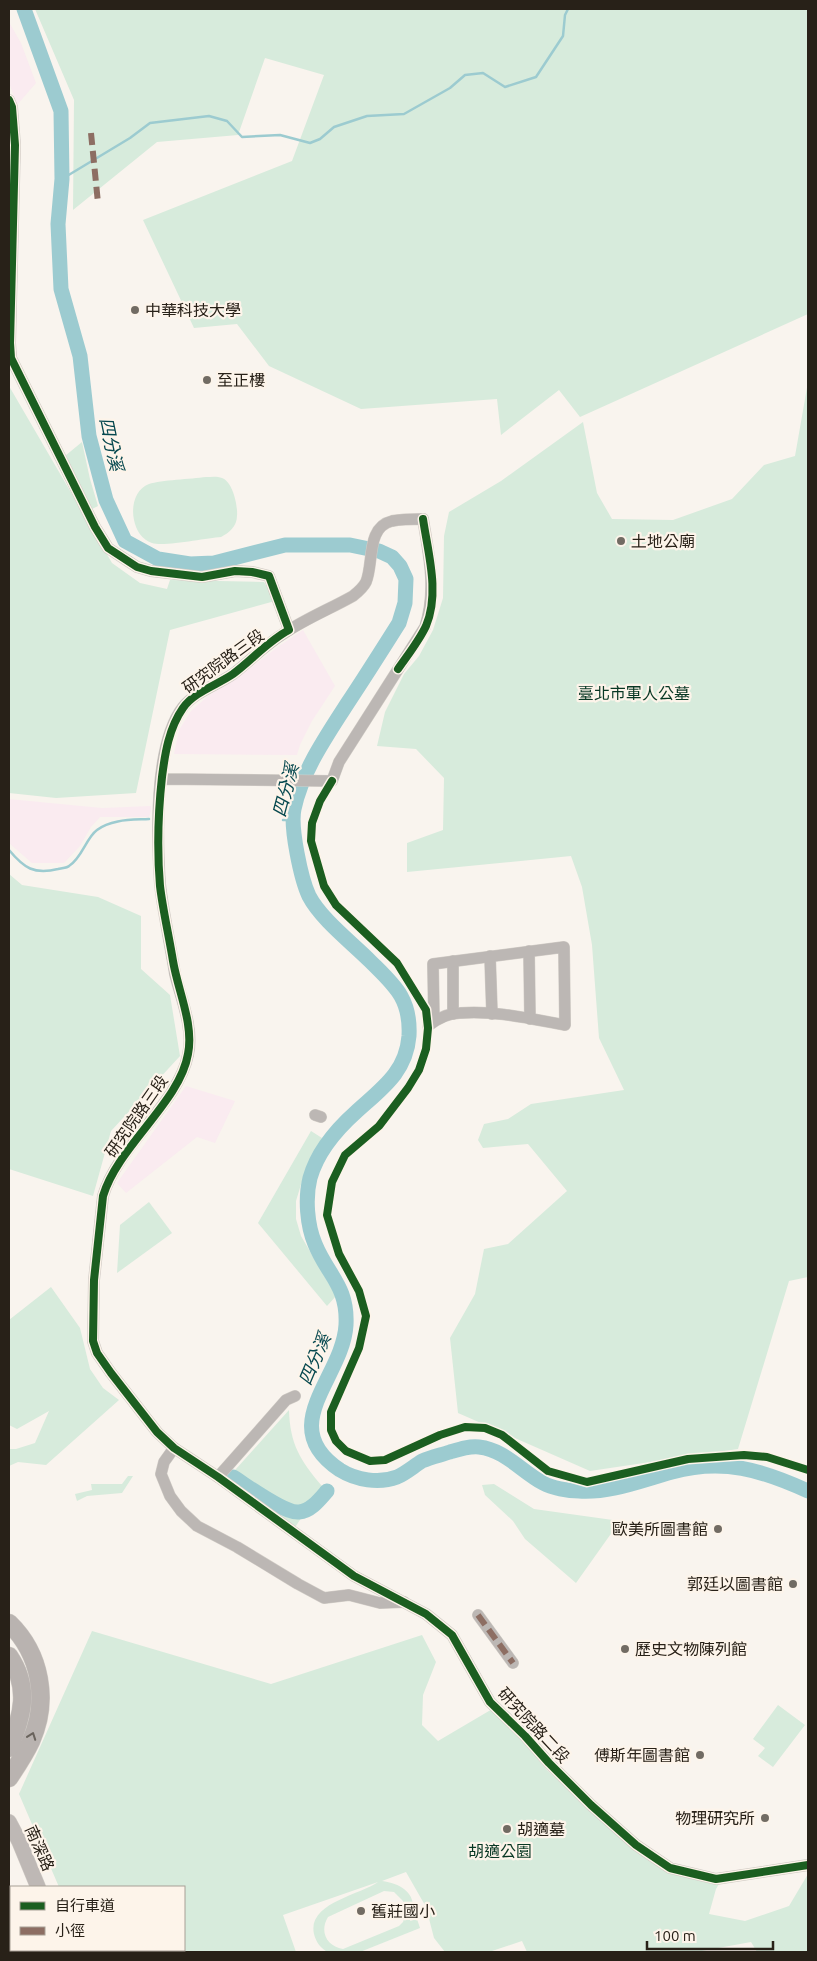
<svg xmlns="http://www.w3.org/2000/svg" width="817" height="1961" font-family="Ubuntu,'Noto Sans TC',sans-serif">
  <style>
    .industrial { fill: #faebf0 }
    .green { fill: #d7ebdc; fill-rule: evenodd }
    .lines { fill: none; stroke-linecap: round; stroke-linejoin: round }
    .stream { stroke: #9ccbd0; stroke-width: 2.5 }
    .river { stroke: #9ccbd0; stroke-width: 15 }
    .minor-casing { stroke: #d3cec8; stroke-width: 12 }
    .major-casing { stroke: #d3cec8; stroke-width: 16 }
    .highway-casing { stroke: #d3cec8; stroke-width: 19 }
    .minor { stroke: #bcb7b4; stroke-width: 11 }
    .major { stroke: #beb8b5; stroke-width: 15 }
    .highway { stroke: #b9b3b0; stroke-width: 18 }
    .quiet { stroke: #8d6e63; stroke-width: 6; stroke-dasharray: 12 6; stroke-linecap: butt }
    .cycleway-casing { stroke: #fdf4ea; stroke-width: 11 }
    .cycleway { stroke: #1b5e20; stroke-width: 8 }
    .oneway { stroke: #69635c }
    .poi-dot { fill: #716b63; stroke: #fdf4ea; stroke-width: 2 }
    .labels { text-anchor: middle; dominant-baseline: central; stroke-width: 4.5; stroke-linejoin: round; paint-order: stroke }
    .poi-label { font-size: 16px; fill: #282118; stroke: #fdf4ea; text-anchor: start }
    .street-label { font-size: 16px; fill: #282118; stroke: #fdf4ea }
    .park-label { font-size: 16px; fill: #073723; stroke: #fdf4ea }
    .water-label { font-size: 18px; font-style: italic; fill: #06484f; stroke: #fdf4ea }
  </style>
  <rect width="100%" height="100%" fill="#f9f4ee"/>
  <!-- industrial -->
  <g class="industrial">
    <path d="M9,22L21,43L36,83L17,105L9,83Z"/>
    <path d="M303,630L335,686L312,721L300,745L297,755L174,754L179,730L191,711L208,696L236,679L279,646Z"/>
    <path d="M9,799L102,808L151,806V811L149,817H100L91,827L80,846L64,863H32L9,843Z"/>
    <path d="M186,1086L235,1101L215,1143L197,1137L126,1193L117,1183Z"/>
  </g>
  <!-- green -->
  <g class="green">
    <path d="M35,9H808V314L580,417L559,390L501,435L497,399L361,409L269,366L237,324L194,328L143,220L292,161L324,75L265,58L238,135L157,142L73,210L74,100Z"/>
    <path d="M808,382V1277L789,1281L738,1449L590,1471L458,1413L450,1338L475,1294L484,1249L508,1244L567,1191L528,1144L483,1148L478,1140L484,1124L508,1119L531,1104L624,1090L599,1038L592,945L582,887L571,856L407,872V843L443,830L444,778L416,749L377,746L385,712L404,674L419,656L433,630L443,598L444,536L449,512L501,481L583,422L597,493L612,519L673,520L732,499L764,465L795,456Z"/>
    <path d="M9,386L112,563L140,583L167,589L170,580L264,582L275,601L170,630L136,793L56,798L9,793Z"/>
    <path d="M82,442L90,479L98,506L92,509L65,456Z"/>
    <path d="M206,477C211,477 217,476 222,478C233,482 238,506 237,516C237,526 229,533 221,537C206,538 164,547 152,543C142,540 136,530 134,520C131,507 135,489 149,484C161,480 191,479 206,477Z"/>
    <path d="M9,874L22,885L98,897L141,916V969L170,995L180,1056L111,1131L93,1196L9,1169Z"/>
    <path d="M311,1131L322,1138L302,1181L296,1201V1219L301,1236L336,1296L327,1306L258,1223Z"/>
    <path d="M149,1202L172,1233L117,1273L120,1225Z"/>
    <path d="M51,1287L80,1328L90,1369L103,1388L119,1400L46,1465L18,1462L9,1466V1449H16L35,1443L49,1411L17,1429L9,1425V1320Z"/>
    <path d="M289,1410C290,1444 300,1460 322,1486L294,1529L227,1479Z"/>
    <path d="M128,1476H133L122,1493L87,1496L77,1501L75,1494L92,1490L91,1484H122Z"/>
    <path d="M494,1484L534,1509L620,1521L576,1583L525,1539L513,1521L485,1495L482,1485Z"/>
    <path d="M92,1631L271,1684L422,1635L436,1662L423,1695L422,1725L438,1741L494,1708L547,1770L631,1847L720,1882L716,1889L709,1914L745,1921L789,1906L808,1874V1951L757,1952L751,1942L696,1952H527L522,1941L489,1952H445L434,1938L426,1907L406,1872L382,1881C405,1884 420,1897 410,1921L417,1919L420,1928L360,1952H328C321,1949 316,1942 314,1934C307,1903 360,1895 378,1882L283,1915L296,1952H118L116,1950H184V1887H59L19,1794ZM384,1891L394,1892L403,1901L406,1912L403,1922L399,1926L343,1949C327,1946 319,1932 328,1917Z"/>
    <path d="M778,1705L805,1725L773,1767L758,1756L765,1748L753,1739Z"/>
  </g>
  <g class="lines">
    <!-- stream -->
    <g class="stream">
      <path d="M62,179L130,138L150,123L209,116L227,121L242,137L280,135L310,143L320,139L334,127L367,116L404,114L450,88L465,75L483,73L505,87L536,77L563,36L565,15L568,9"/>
      <path d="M283,820H292"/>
      <path d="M9,850C24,868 34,875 58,869C61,868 67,868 69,866C82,858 86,838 97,830C111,819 132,820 149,819"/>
    </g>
    <!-- river -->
    <g class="river">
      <path d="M24,9L61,111L62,179L58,224L61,289L80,356L89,436L106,500L125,541L158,559L190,564L214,563L285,545H350L379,551L392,557L400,566L406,579L405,603L399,623C382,650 365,677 347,704C326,737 302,771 294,809C290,827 301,879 309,896C321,919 351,942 370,961C394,985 411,998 409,1036C406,1073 381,1089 356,1112C337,1129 317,1153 310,1178C305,1198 307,1225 315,1244C328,1276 348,1286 346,1325C343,1378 274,1426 340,1470C356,1480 379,1484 397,1477C406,1473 414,1466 422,1461C431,1457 441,1455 450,1452C460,1449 469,1446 479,1447C505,1450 521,1471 543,1483C552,1488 568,1491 579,1491C611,1493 642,1480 672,1472C723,1458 762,1470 808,1491"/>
      <path d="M233,1477C246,1485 285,1514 299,1512C311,1511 320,1499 327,1491"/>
    </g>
    <defs>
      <g id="minor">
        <path d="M9,100L12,107L15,145L10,343L11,358L95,527L108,548L137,567L151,571L202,577L235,571L252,572L269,576L289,630"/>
        <path d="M162,779L332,781L339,762L425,627C437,590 429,556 423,519C413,519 402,519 392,521C366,527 374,563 366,582C363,588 358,592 353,596C330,609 305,619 283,634C265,645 250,661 233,674C217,685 195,692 183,707C154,745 157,838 160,884C162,903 166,922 169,940C171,951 173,962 175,974C181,999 194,1028 188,1055C178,1104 118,1145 103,1196L94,1280L93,1341L97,1353L111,1373L157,1432L174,1448L218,1477L354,1576L426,1614L452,1635L490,1702L525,1736L549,1763L591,1805L636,1845L670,1868L716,1879L808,1865"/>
        <path d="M529,951L530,1019"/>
        <path d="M490,956L492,1014"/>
        <path d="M453,1014V961"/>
        <path d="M428,1026C437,1019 449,1013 460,1013C494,1010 531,1019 565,1025L564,947L433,964L434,1021"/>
        <path d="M315,1115L321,1117"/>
        <path d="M174,1448L164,1462L161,1474L170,1496L181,1511L197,1526L237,1547L298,1584L324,1598L349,1595L380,1603L404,1602"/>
        <path d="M218,1477L286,1400L295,1396"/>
        <path d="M478,1615L513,1663"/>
      </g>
      <g id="major">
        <path d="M9,1822L19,1841L38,1887"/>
        <path d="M64,1950L65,1952"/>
      </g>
      <g id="highway">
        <path d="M9,1623C41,1654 49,1701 31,1741C25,1754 17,1766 9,1778"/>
        <path d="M9,1656C30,1687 23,1715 9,1748"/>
      </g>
    </defs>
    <!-- minor casing -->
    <use href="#minor" class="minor-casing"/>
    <!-- major casing -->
    <use href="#major" class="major-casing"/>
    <!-- highway casing -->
    <use href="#highway" class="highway-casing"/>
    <!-- minor -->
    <use href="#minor" class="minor"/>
    <!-- major -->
    <use href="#major" class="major"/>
    <!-- highway -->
    <use href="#highway" class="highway"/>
    <!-- quiet -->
    <g class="quiet">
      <path d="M91,133L98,203"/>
      <path d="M478,1615L513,1663"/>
    </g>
    <defs>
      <g id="cycleway">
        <path d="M9,100L12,107L15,145L10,343L11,358L95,527L108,548L137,567L151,571L202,577L235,571L252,572L269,576L289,630C268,641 252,660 233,674C217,685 194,692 183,708C169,728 165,753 162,777C158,813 157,850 160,886C163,911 169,936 173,961C178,991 194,1024 188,1054C180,1102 118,1146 103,1196L94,1280L93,1341L97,1353L111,1373L157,1432L174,1448L218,1477L354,1576L426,1614L452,1635L490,1702L525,1736L549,1763L591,1805L636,1845L670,1868L716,1879L808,1865"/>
        <path d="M398,669C407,656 419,641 426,626C440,593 428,553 423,519"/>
        <path d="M332,781L320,801L312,823L311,841L324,886L336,905L397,963L426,1010L428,1028L426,1049L419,1070L408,1088L379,1126L345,1155L332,1182L327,1215L339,1254L359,1291L366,1316L359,1348L331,1412V1430L336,1441L346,1451L370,1461L385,1460L440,1435L465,1427L485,1428L502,1435L548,1471L587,1482L688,1459L744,1455L767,1457L808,1470"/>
      </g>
    </defs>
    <!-- cycleway casing -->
    <use href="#cycleway" class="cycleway-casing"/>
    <!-- cycleway -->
    <use href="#cycleway" class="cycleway"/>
  </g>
  <!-- one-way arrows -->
  <defs><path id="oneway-chevron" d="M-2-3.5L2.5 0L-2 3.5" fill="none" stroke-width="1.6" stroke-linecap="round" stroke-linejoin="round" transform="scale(1.25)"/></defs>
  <use class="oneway" href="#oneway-chevron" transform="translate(32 1736) rotate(-70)"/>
  <!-- markers -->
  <g class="poi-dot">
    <circle cx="135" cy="310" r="5"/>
    <circle cx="207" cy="380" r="5"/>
    <circle cx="621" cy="541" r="5"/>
    <circle cx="718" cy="1529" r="5"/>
    <circle cx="793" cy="1584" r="5"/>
    <circle cx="625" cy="1649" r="5"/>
    <circle cx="700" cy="1755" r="5"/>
    <circle cx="765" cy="1818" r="5"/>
    <circle cx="507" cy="1829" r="5"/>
    <circle cx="361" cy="1911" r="5"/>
  </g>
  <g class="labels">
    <!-- poi labels -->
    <g class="poi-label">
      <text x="145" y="310">中華科技大學</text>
      <text x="217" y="380">至正樓</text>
      <text x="631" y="541">土地公廟</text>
      <text x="708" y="1529" text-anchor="end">歐美所圖書館</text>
      <text x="783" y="1584" text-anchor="end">郭廷以圖書館</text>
      <text x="635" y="1649">歷史文物陳列館</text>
      <text x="690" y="1755" text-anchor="end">傅斯年圖書館</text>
      <text x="755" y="1818" text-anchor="end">物理研究所</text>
      <text x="517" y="1829">胡適墓</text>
      <text x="371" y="1911">舊莊國小</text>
    </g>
    <!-- street labels -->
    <g class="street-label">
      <text transform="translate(223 661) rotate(-36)">研究院路三段</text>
      <text transform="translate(136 1116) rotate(-55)">研究院路三段</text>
      <text transform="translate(534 1725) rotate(47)">研究院路二段</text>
      <text transform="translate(40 1848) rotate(66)">南深路</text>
    </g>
    <!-- park labels -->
    <g class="park-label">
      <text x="634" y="693">臺北市軍人公墓</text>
      <text x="500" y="1851">胡適公園</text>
    </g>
    <!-- water labels -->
    <g class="water-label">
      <text transform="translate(112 444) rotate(78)">四分溪</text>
      <text transform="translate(285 790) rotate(-75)">四分溪</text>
      <text transform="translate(314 1359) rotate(-67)">四分溪</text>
    </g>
  </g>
  <!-- border -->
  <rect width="817" height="1961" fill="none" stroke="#282118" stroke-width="20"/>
  <!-- legend -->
  <rect x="10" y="1886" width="175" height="65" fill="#fdf4ea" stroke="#a8a096"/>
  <rect x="20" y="1902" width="25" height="8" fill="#1b5e20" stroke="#a8a096"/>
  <text x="55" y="1911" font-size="15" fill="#282118">自行車道</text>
  <rect x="20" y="1927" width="25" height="8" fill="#8d6e63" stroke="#a8a096"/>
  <text x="55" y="1936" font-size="15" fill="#282118">小徑</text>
  <!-- scale -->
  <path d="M647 1941v8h126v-8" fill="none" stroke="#282118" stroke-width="2.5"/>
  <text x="654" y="1941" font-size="15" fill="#282118" stroke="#fdf4ea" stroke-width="4" paint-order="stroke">100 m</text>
</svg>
